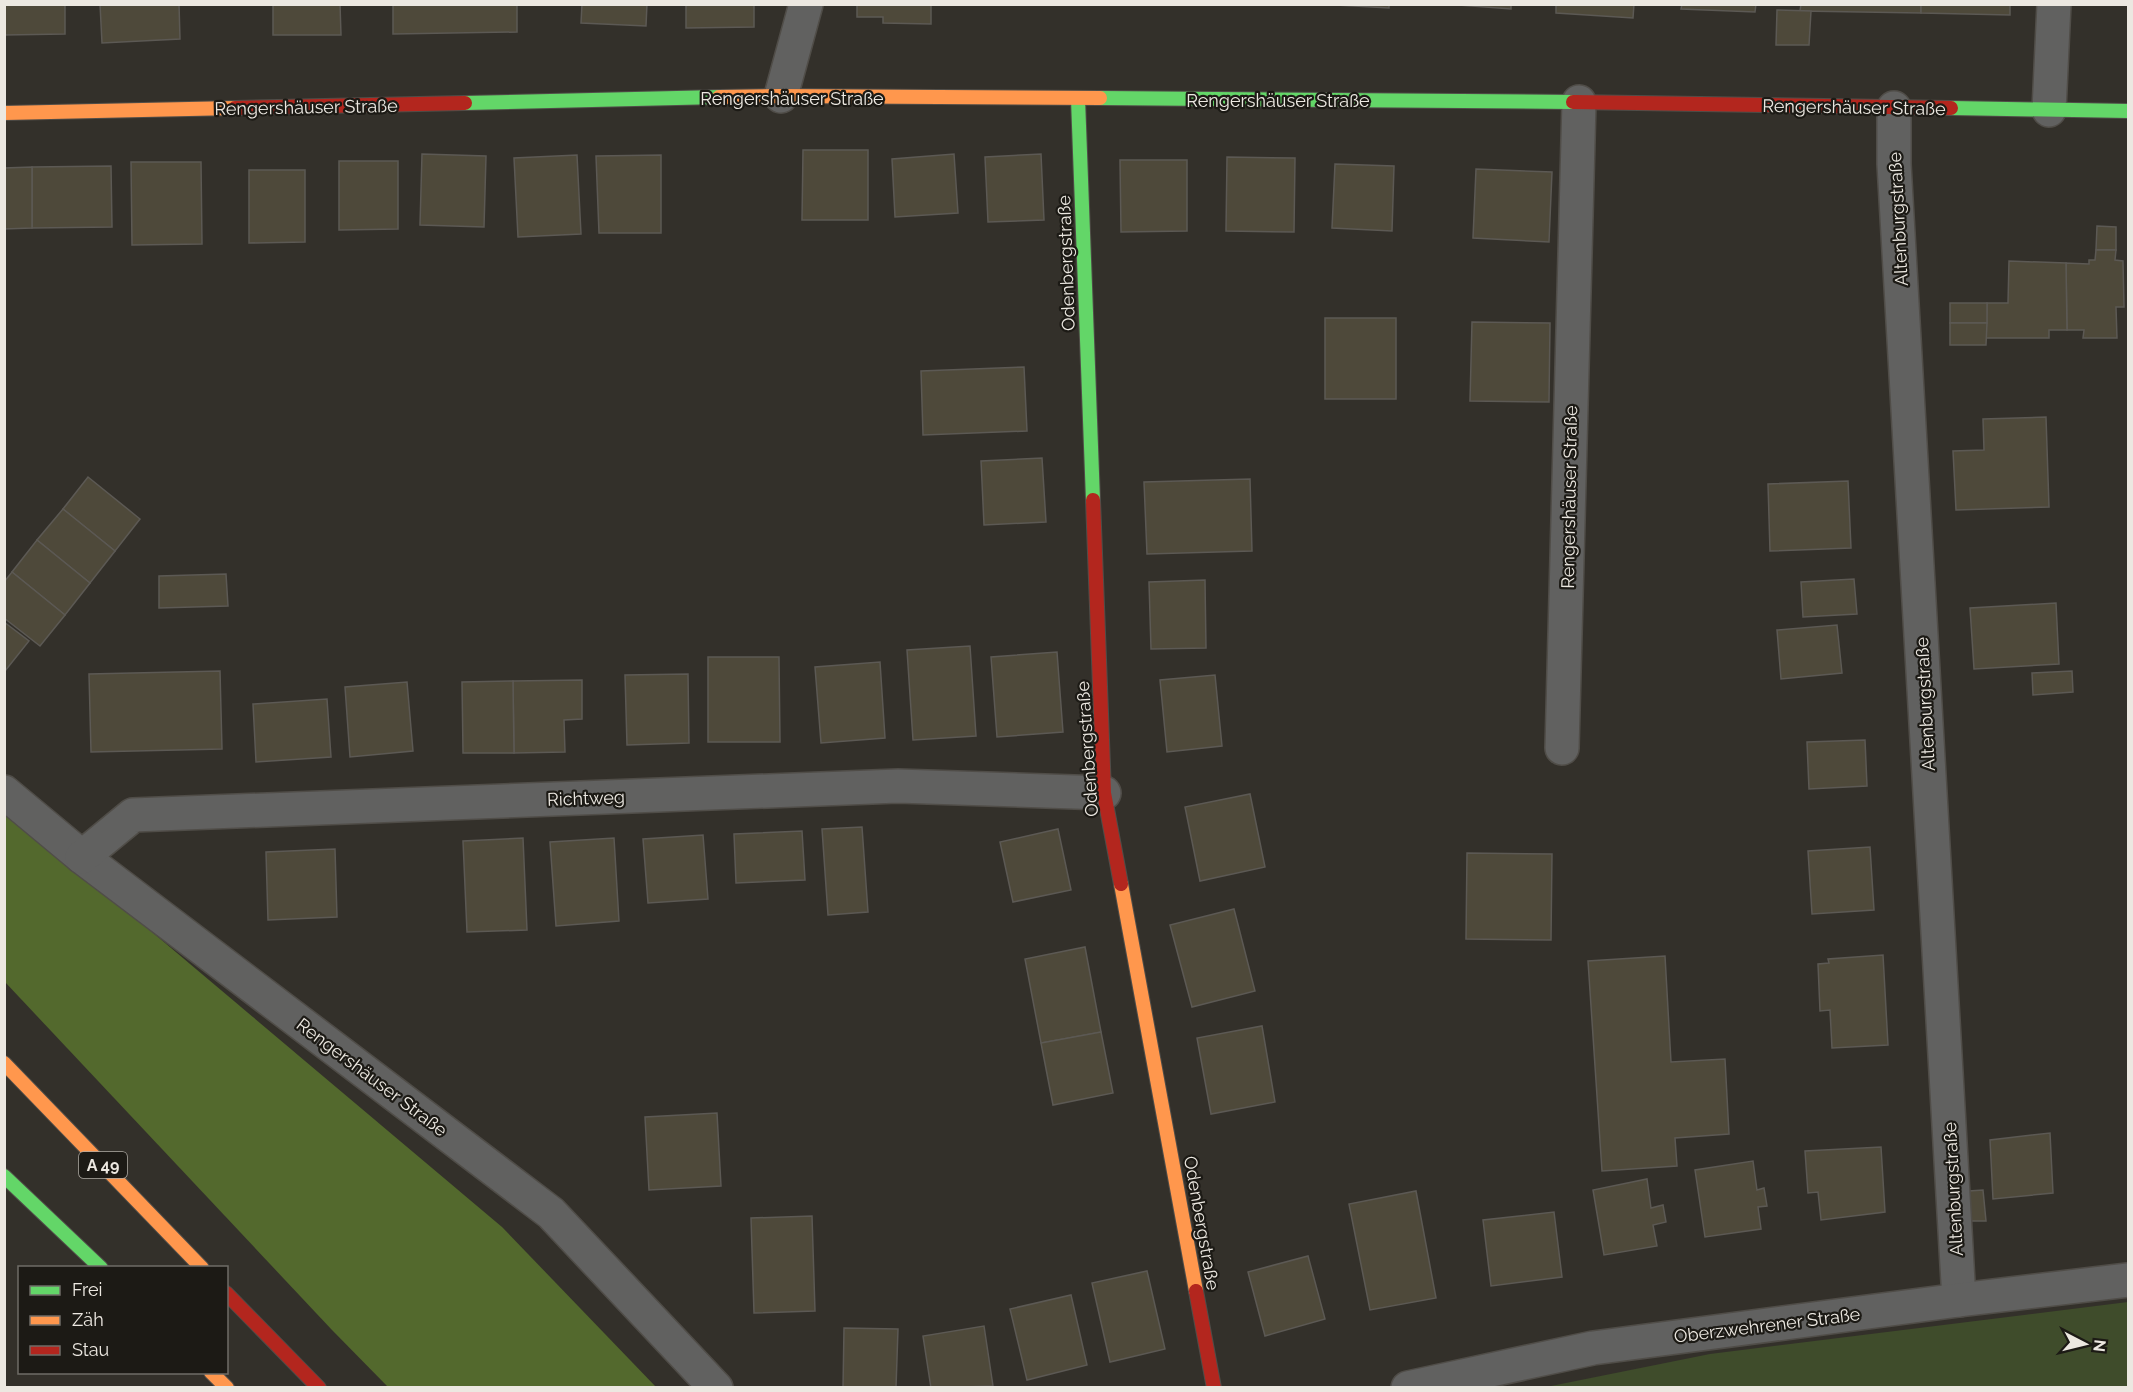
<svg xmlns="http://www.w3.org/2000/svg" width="2133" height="1392" font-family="Raleway,sans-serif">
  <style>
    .green { fill: #3f4c2b }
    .forest { fill: #53692d }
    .building { fill: #4e493a; stroke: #5c5954; stroke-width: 1.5 }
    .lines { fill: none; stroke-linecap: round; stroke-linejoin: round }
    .street-casing { stroke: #504d48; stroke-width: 36 }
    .fast-casing { stroke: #504d48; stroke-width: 16 }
    .slow-casing { stroke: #504d48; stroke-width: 16 }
    .jam-casing { stroke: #504d48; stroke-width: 16 }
    .street { stroke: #616160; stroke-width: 33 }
    .fast { stroke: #63d668; stroke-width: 14 }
    .slow { stroke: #ff974d; stroke-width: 14 }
    .jam { stroke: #b3261e; stroke-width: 14 }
    .labels { text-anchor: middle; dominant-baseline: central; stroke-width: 4.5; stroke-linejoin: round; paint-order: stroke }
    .shield { fill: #1c1a15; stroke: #aeaaa4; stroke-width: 1.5 }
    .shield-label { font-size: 16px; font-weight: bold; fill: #ece8e1 }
    .street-label { font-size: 18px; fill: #ece8e1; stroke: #1c1a15 }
  </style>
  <rect width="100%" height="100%" fill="#33302a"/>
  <!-- green -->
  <path class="green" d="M2128,1302V1387H1546L1710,1354Z"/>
  <!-- forest -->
  <path class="forest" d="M5,808L502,1227L656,1387H388L332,1330L5,982Z"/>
  <!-- building -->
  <g class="building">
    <path d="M4,4H65V34L4,35Z"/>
    <path d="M100,4H179L180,39L102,43Z"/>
    <path d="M273,4H340L341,35H273Z"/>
    <path d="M393,4H517V32L393,34Z"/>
    <path d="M582,4H647L646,26L581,23Z"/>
    <path d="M686,4H754V27L686,28Z"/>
    <path d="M857,4H931V24L883,23V17H857Z"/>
    <path d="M1318,4H1389V8Z"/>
    <path d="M1445,4H1511V9Z"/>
    <path d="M1556,4H1634L1633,18L1556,13Z"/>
    <path d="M1682,4H1756L1755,12L1681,9Z"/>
    <path d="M1801,4H1921V13L1800,11Z"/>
    <path d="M1921,4H2010V15L1921,13Z"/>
    <path d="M1777,10L1811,11L1809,45H1776Z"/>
    <path d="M803,150H868V220H802Z"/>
    <path d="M422,154L486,156L484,227L420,225Z"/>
    <path d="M954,154L958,213L895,217L892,159Z"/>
    <path d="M1041,154L1044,220L988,222L985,157Z"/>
    <path d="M577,155L581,234L518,237L514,158Z"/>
    <path d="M661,155V233H599L596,156Z"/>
    <path d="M1227,157L1295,158L1294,232L1226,231Z"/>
    <path d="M1120,160H1187V231L1121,232Z"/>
    <path d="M339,161H398V229L339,230Z"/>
    <path d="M131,162H201L202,244L132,245Z"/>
    <path d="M1335,164L1394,166L1392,231L1332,228Z"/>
    <path d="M111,166L112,227L32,228V167Z"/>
    <path d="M32,167V228L4,229V168Z"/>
    <path d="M1476,169L1552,172L1549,242L1473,238Z"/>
    <path d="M249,170H305V242L249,243Z"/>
    <path d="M2097,226L2116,227V250H2096Z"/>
    <path d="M2096,250H2116L2115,260L2123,261L2124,307H2116L2117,338H2083L2084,330H2067L2066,263L2089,264V260H2095Z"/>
    <path d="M2009,261L2066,263L2067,330H2049V338H1986L1987,303H2008Z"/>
    <rect x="1950" y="303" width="37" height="20"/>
    <rect x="1325" y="318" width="71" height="81"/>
    <path d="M1472,322L1550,323L1549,402L1470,401Z"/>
    <path d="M1950,323H1987L1986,345H1950Z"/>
    <path d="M1024,367L1027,431L923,435L921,371Z"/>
    <path d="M2046,417L2049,507L1956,510L1953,451L1984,450L1983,419Z"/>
    <path d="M1042,458L1046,522L984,525L981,461Z"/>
    <path d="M88,477L140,519L115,551L63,509Z"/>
    <path d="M1250,479L1252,551L1147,554L1144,482Z"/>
    <path d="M1848,481L1851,548L1770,551L1768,484Z"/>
    <path d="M63,509L115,551L90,583L37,540Z"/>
    <path d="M37,540L90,583L65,615L12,572Z"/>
    <path d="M12,572L65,615L40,646L4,618V582Z"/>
    <path d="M226,574L228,606L159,608V576Z"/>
    <path d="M1854,579L1857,614L1803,617L1801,582Z"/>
    <path d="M1205,580L1206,648L1151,649L1149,582Z"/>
    <path d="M2056,603L2059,664L1974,669L1970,608Z"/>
    <path d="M4,622L29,641L5,671H4Z"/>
    <path d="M1837,625L1842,673L1781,679L1777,630Z"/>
    <path d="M970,646L976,736L913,740L907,650Z"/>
    <path d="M1057,652L1063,732L997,737L991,657Z"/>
    <path d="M708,657H779L780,742H708Z"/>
    <path d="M880,662L885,738L821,743L815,667Z"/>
    <path d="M220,671L222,749L91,752L89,674Z"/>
    <path d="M2072,671L2073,692L2033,695L2032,673Z"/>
    <path d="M688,674L689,743L627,745L625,675Z"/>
    <path d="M1215,675L1222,746L1167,752L1160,680Z"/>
    <path d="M582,680V719L564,720L565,752L514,753L513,681Z"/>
    <path d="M513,681L514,753H463L462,682Z"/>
    <path d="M407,682L413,751L350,757L345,687Z"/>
    <path d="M327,699L331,757L256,762L253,704Z"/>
    <path d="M1865,740L1867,786L1809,789L1807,742Z"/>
    <path d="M1250,794L1265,867L1200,881L1185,807Z"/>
    <path d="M862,827L868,912L828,915L822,829Z"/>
    <path d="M1058,829L1071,890L1013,902L1000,842Z"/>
    <path d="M802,831L805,880L736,883L734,834Z"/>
    <path d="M703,835L708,899L648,903L643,839Z"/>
    <path d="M523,838L527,930L467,932L463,841Z"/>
    <path d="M614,838L619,921L556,926L550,842Z"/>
    <path d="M1870,847L1874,910L1812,914L1808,851Z"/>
    <path d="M335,849L337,917L268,920L266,852Z"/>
    <path d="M1467,853L1552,854L1551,940L1466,939Z"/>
    <path d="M1234,909L1255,991L1192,1007L1170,925Z"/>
    <path d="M1085,947L1101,1032L1041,1043L1025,959Z"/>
    <path d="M1883,955L1888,1045L1832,1048L1830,1010L1820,1011L1818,964L1829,963L1828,959Z"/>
    <path d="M1665,956L1671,1062L1725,1059L1729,1134L1675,1138L1677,1166L1602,1171L1588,961Z"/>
    <path d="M1262,1026L1275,1102L1211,1114L1197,1038Z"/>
    <path d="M1101,1032L1113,1093L1053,1105L1041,1043Z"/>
    <path d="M717,1113L721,1186L649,1190L645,1117Z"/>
    <path d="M2050,1133L2053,1193L1993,1199L1990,1140Z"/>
    <path d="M1881,1147L1885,1212L1821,1220L1818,1192L1808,1193L1805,1151Z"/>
    <path d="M1753,1161L1757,1190L1764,1188L1767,1206L1758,1207L1761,1229L1705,1237L1695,1170Z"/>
    <path d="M1647,1179L1651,1208L1663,1205L1666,1222L1653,1225L1657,1246L1604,1255L1593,1190Z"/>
    <path d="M1983,1190L1986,1221H1971L1969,1191Z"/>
    <path d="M1416,1191L1436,1298L1370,1310L1349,1204Z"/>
    <path d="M1554,1212L1562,1277L1491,1286L1483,1220Z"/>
    <path d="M812,1216L815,1311L754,1313L751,1218Z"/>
    <path d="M1308,1256L1325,1319L1265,1336L1248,1272Z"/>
    <path d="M1147,1271L1165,1349L1110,1362L1092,1283Z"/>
    <path d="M1071,1295L1087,1365L1027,1380L1010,1309Z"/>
    <path d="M984,1326L993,1386L931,1388L923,1336Z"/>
    <path d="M844,1328L898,1329L896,1388H843Z"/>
  </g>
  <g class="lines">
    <defs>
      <g id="street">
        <path d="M781,96L806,4"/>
        <path d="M1894,108V164L1959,1300"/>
        <path d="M2049,110L2054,4"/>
        <path d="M1562,748L1579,102"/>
        <path d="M4,792L82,857L551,1213L716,1388"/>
        <path d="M82,857L133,815L898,786L1104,793"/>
        <path d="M1408,1388L1593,1348L1959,1300L2128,1280"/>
      </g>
      <g id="fast">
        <path d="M1100,98L1573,102"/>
        <path d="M1078,99L1093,500"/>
        <path d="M465,103L719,97"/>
        <path d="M1951,108L2128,111"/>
        <path d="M4,1176L101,1268"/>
      </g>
      <g id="slow">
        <path d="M719,97L781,96L1100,98"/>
        <path d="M4,113L235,108"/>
        <path d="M1121,884L1196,1291"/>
        <path d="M4,1063L202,1268"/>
        <path d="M211,1372L227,1388"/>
      </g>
      <g id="jam">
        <path d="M1573,102L1951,108"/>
        <path d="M235,108L465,103"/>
        <path d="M1093,500L1104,793L1121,884"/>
        <path d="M1196,1291L1214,1388"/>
        <path d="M226,1293L319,1388"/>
      </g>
    </defs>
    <!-- street casing -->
    <use href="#street" class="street-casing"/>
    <!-- fast casing -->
    <use href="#fast" class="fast-casing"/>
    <!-- slow casing -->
    <use href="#slow" class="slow-casing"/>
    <!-- jam casing -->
    <use href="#jam" class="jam-casing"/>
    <!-- street -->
    <use href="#street" class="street"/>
    <!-- fast -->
    <use href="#fast" class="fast"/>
    <!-- slow -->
    <use href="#slow" class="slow"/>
    <!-- jam -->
    <use href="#jam" class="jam"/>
  </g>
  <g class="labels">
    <!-- shield labels -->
    <rect class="shield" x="79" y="1152" width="48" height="26" rx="4.5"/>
    <g class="shield-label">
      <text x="103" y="1165">A 49</text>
    </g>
    <!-- street labels -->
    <g class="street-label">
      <text x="792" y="98">Rengershäuser Straße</text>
      <text x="1278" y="100">Rengershäuser Straße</text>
      <text transform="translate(306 107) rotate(-1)">Rengershäuser Straße</text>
      <text transform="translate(1854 107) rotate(1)">Rengershäuser Straße</text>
      <text transform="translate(1898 219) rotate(-93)">Altenburgstraße</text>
      <text transform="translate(1066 263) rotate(-92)">Odenbergstraße</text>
      <text transform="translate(1569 497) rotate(-89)">Rengershäuser Straße</text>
      <text transform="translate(1925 704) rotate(-93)">Altenburgstraße</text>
      <text transform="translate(1087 749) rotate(-94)">Odenbergstraße</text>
      <text transform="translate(586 798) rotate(-2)">Richtweg</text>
      <text transform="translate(372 1077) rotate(37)">Rengershäuser Straße</text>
      <text transform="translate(1953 1189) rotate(-93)">Altenburgstraße</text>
      <text transform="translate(1202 1223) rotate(80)">Odenbergstraße</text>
      <text transform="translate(1767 1325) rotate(-7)">Oberzwehrener Straße</text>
    </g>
  </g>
  <!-- border -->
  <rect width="2133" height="1392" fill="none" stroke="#ece8e1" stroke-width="12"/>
  <!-- legend -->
  <rect x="18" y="1266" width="210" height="108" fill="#1c1a15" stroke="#6f6c67" stroke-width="1.5"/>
  <rect x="30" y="1286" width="30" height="9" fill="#63d668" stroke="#6f6c67" stroke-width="1.5"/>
  <text x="72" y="1296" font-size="18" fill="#ece8e1">Frei</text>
  <rect x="30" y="1316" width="30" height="9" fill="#ff974d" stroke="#6f6c67" stroke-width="1.5"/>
  <text x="72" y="1326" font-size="18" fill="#ece8e1">Zäh</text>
  <rect x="30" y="1346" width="30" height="9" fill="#b3261e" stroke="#6f6c67" stroke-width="1.5"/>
  <text x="72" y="1356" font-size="18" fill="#ece8e1">Stau</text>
  <!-- north arrow -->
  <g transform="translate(2085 1344) rotate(97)" stroke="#1c1a15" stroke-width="4.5" paint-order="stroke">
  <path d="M0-4.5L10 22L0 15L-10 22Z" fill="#ece8e1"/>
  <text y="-9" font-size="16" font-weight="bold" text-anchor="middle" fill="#ece8e1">N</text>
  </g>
</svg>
